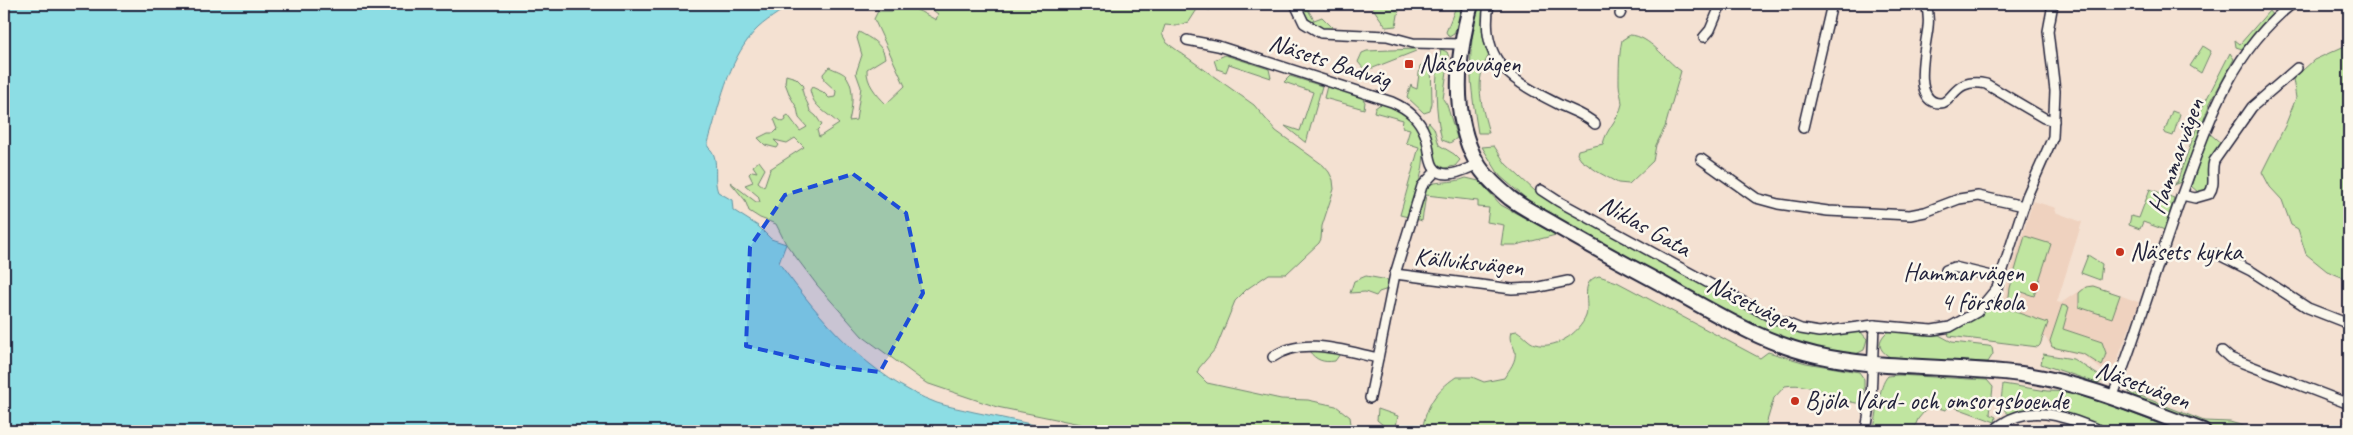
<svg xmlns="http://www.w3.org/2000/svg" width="2353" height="435" font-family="Caveat,sans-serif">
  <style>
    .built { fill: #efd2bf }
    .green { fill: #c0e5a0; stroke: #71846e }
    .water { fill: #8cdde4; stroke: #6292a0 }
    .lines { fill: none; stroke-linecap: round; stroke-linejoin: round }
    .street-casing { stroke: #22223b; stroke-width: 12 }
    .secondary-casing { stroke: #22223b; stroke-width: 18 }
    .street { stroke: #fbf7ec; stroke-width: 9 }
    .secondary { stroke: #fbf7ec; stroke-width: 14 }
    .marked { fill: #1d4ed8; fill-opacity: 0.2; stroke: #1d4ed8; stroke-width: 4; stroke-dasharray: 10 6; stroke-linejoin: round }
    .poi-dot { fill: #c8321e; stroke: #fbf7ec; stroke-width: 2 }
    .labels { text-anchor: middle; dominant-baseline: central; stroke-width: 5; stroke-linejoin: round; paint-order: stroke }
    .street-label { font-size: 25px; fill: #22223b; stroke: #fbf7ec }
    .poi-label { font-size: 25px; fill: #22223b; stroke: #fbf7ec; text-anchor: start }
  </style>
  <rect width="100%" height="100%" fill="#f4e1d2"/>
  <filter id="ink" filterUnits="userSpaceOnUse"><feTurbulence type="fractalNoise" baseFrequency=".02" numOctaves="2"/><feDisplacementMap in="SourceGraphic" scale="10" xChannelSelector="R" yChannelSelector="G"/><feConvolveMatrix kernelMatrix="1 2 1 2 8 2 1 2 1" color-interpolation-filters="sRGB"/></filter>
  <g filter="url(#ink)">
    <!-- built -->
    <path class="built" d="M2033,201L2056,208L2055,212L2082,222L2057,302L2061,303L2086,286L2093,285L2138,302V306L2113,371H2103L2083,355L2052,348L2045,337L2013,325L2009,319L2005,299L2006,288Z"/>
    <!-- green -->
    <g class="green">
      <path d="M894,4C908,4 923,13 936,20L938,14L927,6L918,4H1212L1210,10L1198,8L1189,22L1176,26L1165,25L1162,34L1167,43L1254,105L1276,131L1323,165L1329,172L1333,180L1334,189L1322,226L1321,239L1319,243L1286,274H1269L1247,289L1235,301L1216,348L1199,368L1197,373L1207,383L1281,399L1308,400L1336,406L1350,417L1352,431H1114L997,407L926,383L862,336L817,285L786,244L776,224L760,218L749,211L745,200L730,182L756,202H760L758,196L745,185L753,182L749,174L752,171L757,172L753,166L759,161L765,169L758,182L764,187L770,169L804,147L795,138L787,143L774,140L779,145L777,148L765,145L758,138L768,133H774L778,129L774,119L776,118L783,122L786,120L785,117L788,115L800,131L807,127L799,118L797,108L790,96L785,83L786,75L796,78L804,86L802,89C803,98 809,103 810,111L816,116L822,125L817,130L819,137L839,124C827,112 813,108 810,90L812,87L823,92L829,98L835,97L836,91L824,80L823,74L829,67C835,70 843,72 847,77C855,89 852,109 849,121L856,120L861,87L856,73L862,55L857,38L859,32C870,38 883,44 885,58L867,69C866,83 876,94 886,104L905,86L874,19L878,11H893Z"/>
      <path d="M1300,4H1311L1307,8L1314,20L1322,17L1335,30C1315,30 1308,21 1300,4Z"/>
      <path d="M1370,4H1400L1396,26L1386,27Z"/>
      <path d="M1457,4H1464L1454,34L1449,37L1446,32Z"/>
      <path d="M1479,4H1486L1483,35L1489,55C1473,80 1482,107 1489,133H1478C1470,84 1466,53 1479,4Z"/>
      <path d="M2269,11L2272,15L2242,49L2236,47L2235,40L2240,44Z"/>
      <path d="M1630,35C1650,36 1664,59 1681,71L1665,127L1656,145L1653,161L1629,184L1618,183L1598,172L1581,160L1577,154L1578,150L1603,144C1606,129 1619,119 1622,104C1622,98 1619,91 1619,84C1619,70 1619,54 1622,40Z"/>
      <path d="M2349,44V280L2327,271L2306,254L2298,229L2291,225L2282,200L2270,187L2262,172L2285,126L2296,98L2293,79L2314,60Z"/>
      <path d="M2203,46L2211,51L2201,73L2190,66Z"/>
      <path d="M1415,49L1416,51L1373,68H1363L1358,62L1362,53L1367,51Z"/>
      <path d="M1441,49L1447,52L1449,57L1443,99L1447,105L1457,138L1450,143L1442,140C1435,112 1434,77 1441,49Z"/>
      <path d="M2230,53L2234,59L2210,103L2181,182L2173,185L2177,182L2200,119L2197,118Z"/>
      <path d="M1225,55L1269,69L1271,78L1229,64L1226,72L1217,69L1214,60Z"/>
      <path d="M1431,58L1432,103L1430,111L1424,113L1407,97L1411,84L1412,87L1417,89L1420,66Z"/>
      <path d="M1290,76L1322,86L1306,143L1285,126L1300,131L1313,92L1284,82Z"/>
      <path d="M1327,86L1361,96L1365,102L1364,109L1324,98Z"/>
      <path d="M1382,103C1392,105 1405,113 1412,121C1436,151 1417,185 1408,217L1400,215L1419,147L1406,143L1410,129L1402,127L1403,120L1374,112L1375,108Z"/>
      <path d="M2172,111L2180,114L2173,136L2164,133Z"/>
      <path d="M1429,122L1434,128L1439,145L1454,154L1460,160L1455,166L1445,168L1437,164L1426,126Z"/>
      <path d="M2209,133L2222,144C2217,148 2211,154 2210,161C2207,173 2215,188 2199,193L2191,186Z"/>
      <path d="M1494,146L1506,164L1535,191L1754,314L1813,335L1825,336L1859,330L1867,339L1864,350L1856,354L1806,346L1751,326L1565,224L1529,201L1500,176L1482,147Z"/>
      <path d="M1466,178L1479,181L1501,205L1556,235L1516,245H1501L1504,225L1487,222L1489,208L1478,207V201L1426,195L1422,221L1416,219L1426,186C1436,180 1451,184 1466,178Z"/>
      <path d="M2150,189L2174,198L2165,230L2143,222L2140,229L2129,225L2131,216L2139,218Z"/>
      <path d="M2025,236L2051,244L2034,296L2022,292L2016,308L2008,304L2010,288Z"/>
      <path d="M2088,255L2102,264L2100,280L2081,273Z"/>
      <path d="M1366,276L1388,280V289L1379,292L1376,296L1365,292L1350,293L1354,281Z"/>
      <path d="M1599,276L1617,282L1760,358L1768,352L1806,363L1859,372L1864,379V404C1834,402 1816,381 1785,386L1774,398L1764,431H1422C1426,407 1435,391 1456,377H1472L1484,382L1504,378C1509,370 1517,361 1515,351C1513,343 1508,341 1511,332L1517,331C1524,335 1528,342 1535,344C1554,350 1579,334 1586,316C1590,302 1579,281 1599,276Z"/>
      <path d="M2093,286L2120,295L2112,318L2079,307V293L2086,287Z"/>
      <path d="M1994,299L1998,301L2004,308L2048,323L2040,345L2038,347L1949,336L1948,333L1976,318Z"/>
      <path d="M2062,305L2069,307L2063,329L2102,342L2106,353L2102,366L2083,354L2052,347L2050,341Z"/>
      <path d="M1895,331L1922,335H1939L1952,342L1988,346L1992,347L1993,354L1988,362L1892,358C1880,352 1875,343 1887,332Z"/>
      <path d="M1310,349L1339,354H1340L1335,361C1323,363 1316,360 1309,351Z"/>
      <path d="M2043,354L2073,359L2106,380L2097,383L2041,364Z"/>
      <path d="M1898,375L1987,380L1993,387L1990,414L1996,417L1995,422L1949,405L1946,410L1929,406L1918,419L1913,431H1873C1878,416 1878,386 1888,376Z"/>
      <path d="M2003,384L2047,391L2077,392L2177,431H2113L2067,414H2009C1998,407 2002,396 2003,384Z"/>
      <path d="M2128,391L2204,421L2230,422L2260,431C2246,431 2230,434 2216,431C2195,427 2142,406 2128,391Z"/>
      <path d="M1378,409L1398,416L1395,431H1390L1377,420Z"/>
    </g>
    <!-- water -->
    <path class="water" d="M4,4H792C780,12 764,21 754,32C727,63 720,104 708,143V147C721,157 712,177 718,192L732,200L733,210L758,226L771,239L786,244L779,263C820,319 869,378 937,403C949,407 962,409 974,412C1003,418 1032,424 1060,431H4Z"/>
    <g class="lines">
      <defs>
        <g id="street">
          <path d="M1295,4L1304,23L1321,33L1387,36L1413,43L1461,44"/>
          <path d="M1489,4C1479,63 1513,82 1562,106C1573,111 1586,115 1595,124"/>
          <path d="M1926,4C1928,11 1929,19 1928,27C1927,41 1910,103 1940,103C1954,103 1953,77 1986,84L2044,118L2054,121"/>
          <path d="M1620,14L1624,4"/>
          <path d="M1704,37L1710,30L1721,4"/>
          <path d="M1187,40L1218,46L1392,102C1408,109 1419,118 1425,134C1432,149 1425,174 1448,174C1458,174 1469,168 1478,164"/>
          <path d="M1803,128L1832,4"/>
          <path d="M1701,159L1756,198L1778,204L1828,211L1910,215L1925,212L1959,199L1978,196L2024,206"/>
          <path d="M1541,190L1558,201L1769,316L1801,329L1819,332L1874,325"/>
          <path d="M2182,195L2195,198L2209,194C2217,183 2210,173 2214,161L2252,107L2297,68"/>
          <path d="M2217,254L2251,271L2308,308L2349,324"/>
          <path d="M1946,270L1954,267L2000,278"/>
          <path d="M1395,274L1512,289L1534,288L1568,281"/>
          <path d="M2222,351L2230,358L2349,404"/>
          <path d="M1273,357C1302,336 1345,351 1378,358"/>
          <path d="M1370,398L1395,274L1422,186L1436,171"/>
          <path d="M2112,398C2139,329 2159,258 2184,189C2209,120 2232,51 2292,4"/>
          <path d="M1998,427C2030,401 2068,418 2102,431"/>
          <path d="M1866,431L1871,400L1874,325L1932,330L1950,327L1977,312L1997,288L2027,196L2053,137L2055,91L2048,31L2053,4"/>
        </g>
        <path id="secondary" d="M1471,4C1457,55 1450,114 1477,163C1484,176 1498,188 1510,198C1523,208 1540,216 1555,225C1586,243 1619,261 1651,278C1704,306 1757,342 1816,355C1882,370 1953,365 2021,374C2084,383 2143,409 2203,431"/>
      </defs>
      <!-- street casing -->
      <use href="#street" class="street-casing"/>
      <!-- secondary casing -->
      <use href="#secondary" class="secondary-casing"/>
      <!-- street -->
      <use href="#street" class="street"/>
      <!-- secondary -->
      <use href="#secondary" class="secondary"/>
    </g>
  </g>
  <!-- marked area -->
  <path class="marked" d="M853,174L906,213L923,293L880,372L836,367L746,346L750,247L785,195Z"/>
  <!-- markers -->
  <g class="poi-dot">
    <rect x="1404" y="59" width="10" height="10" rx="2.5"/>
    <circle cx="2120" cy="252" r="5"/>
    <circle cx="2034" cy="287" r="5"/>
    <circle cx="1795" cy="401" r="5"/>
  </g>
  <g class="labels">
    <!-- street labels -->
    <g class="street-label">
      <text transform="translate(1330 61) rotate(18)">Näsets Badväg</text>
      <text transform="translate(2176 156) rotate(-70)">Hammarvägen</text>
      <text transform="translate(1645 226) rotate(29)">Niklas Gata</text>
      <text transform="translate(1469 262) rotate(6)">Källviksvägen</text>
      <text transform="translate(1753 304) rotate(26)">Näsetvägen</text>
      <text transform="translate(2143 385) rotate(20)">Näsetvägen</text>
    </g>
    <!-- poi labels -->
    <g class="poi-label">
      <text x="1419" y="64">Näsbovägen</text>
      <text x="2130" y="252">Näsets kyrka</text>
      <text x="2024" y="273" text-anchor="end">Hammarvägen<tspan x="2024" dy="29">4 förskola</tspan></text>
      <text x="1805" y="401">Bjöla Vård- och omsorgsboende</text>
    </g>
  </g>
  <!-- margin -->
  <rect width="2353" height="435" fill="none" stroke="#fbf7ec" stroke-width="20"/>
  <rect x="10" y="10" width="2333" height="415" fill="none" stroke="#22223b" stroke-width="2" filter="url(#ink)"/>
</svg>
